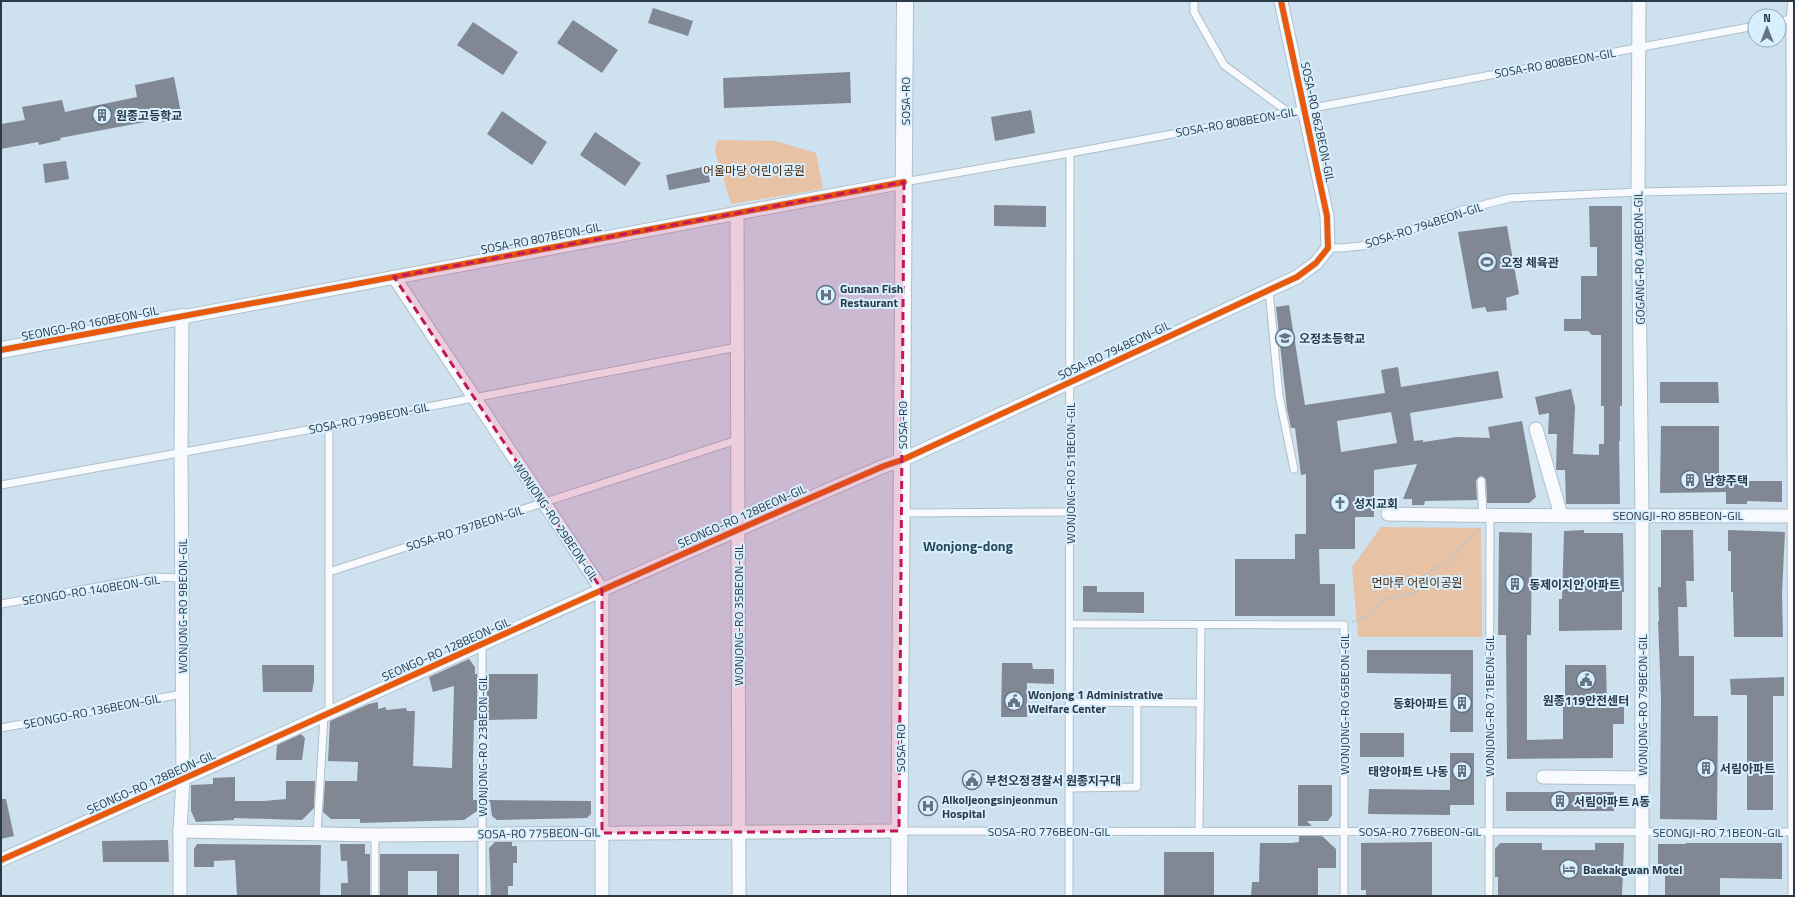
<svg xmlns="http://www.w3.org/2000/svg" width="1795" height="897" font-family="'Titillium Web','Noto Sans KR',sans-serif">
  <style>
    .green { fill: #e7c2a5 }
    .building { fill: #818894; fill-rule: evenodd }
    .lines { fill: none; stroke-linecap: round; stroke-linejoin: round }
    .service-casing { stroke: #afbfca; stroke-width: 9 }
    .minor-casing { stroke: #afbfca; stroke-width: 15 }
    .tertiary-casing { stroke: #afbfca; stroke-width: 18 }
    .path { stroke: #bcc4c9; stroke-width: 2.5; stroke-dasharray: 2 2; stroke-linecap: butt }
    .service { stroke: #f8fafd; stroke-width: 7 }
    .minor { stroke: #f8fafd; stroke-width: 13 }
    .tertiary { stroke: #f8fafd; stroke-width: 16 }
    .cycleway-casing { stroke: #d8efff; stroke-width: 8 }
    .cycleway { stroke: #e8590c; stroke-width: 6 }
    .marked { fill: #c2185b; fill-opacity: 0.2; stroke: #c2185b; stroke-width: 3; stroke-dasharray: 8 5; stroke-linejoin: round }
    .labels { text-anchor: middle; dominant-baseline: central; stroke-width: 4; stroke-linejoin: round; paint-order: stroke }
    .street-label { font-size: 12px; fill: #2b3a44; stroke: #d8efff }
    .poi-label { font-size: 12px; font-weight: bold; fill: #2b3a44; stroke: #d8efff; text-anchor: start }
    .park-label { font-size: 12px; fill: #4c2704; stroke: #d8efff }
    .quarter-label { font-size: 14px; font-weight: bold; fill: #284a5f; stroke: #d8efff }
  </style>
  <rect width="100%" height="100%" fill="#cde1ef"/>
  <!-- green -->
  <g class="green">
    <path d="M717,140L775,141L816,153L823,189L731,204L715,151Z"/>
    <path d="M1381,527L1481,528L1482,637H1358L1352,567Z"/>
  </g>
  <!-- building -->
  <g class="building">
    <path d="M653,8L693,21L688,36L648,23Z"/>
    <path d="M573,20L618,50L602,73L557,43Z"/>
    <path d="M473,22L518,52L503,75L457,45Z"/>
    <path d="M850,72L851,103L724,108L723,78Z"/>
    <path d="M174,77L182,118L162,122L161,119L60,138L61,140L39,145L38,142L1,149V124L25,120L22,107L62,100L65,112L137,97L135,85Z"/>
    <path d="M1031,110L1035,133L995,141L991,117Z"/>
    <path d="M502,111L547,142L532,165L487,134Z"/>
    <path d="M595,132L641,163L625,186L580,155Z"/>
    <path d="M66,161L69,179L45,183L43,164Z"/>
    <path d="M707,166L710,182L669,190L666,175Z"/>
    <path d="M994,205L1046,206V227L994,226Z"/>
    <path d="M1589,206H1622V406H1620V441H1619L1620,504H1566L1565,470H1556L1557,434H1548L1549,413L1539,415L1535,397L1571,389L1575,407L1573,454L1599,455V444H1604V406H1601V335H1592L1588,331H1564V319H1581V276H1597V247H1590Z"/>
    <path d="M1507,226L1519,294L1506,298L1507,310L1487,312L1485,307L1472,309L1458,232Z"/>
    <path d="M1289,305L1305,405L1385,393L1381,370L1398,367L1401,387L1498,371L1503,398L1410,413L1414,441L1423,440V442L1457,437L1490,438L1488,427L1522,421L1536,497L1529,503H1487L1486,480L1484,477L1480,476L1476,481L1477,500L1425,501L1424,505H1412V499H1403L1417,464L1374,470V517H1355V549H1319L1320,584H1335V616H1235V559H1295V534H1306V474L1301,475L1295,428H1291L1287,409L1276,307ZM1391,412L1397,443L1341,452L1337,421Z"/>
    <path d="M1660,382H1718L1719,403H1660Z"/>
    <path d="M1661,426H1719V481H1782V502L1747,501V504H1726V492L1660,493Z"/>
    <path d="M1584,530V533H1623L1624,592H1622V630L1559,631V599H1562L1564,531Z"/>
    <path d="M1661,530H1693L1694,581H1686L1687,607H1678L1679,656H1694V716H1718L1717,820L1660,819L1661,697L1658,621H1659L1658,587H1661Z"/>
    <path d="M1728,530L1785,532L1782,593L1783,637H1734L1733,592H1731V551H1728Z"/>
    <path d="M1499,532L1532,533L1531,635H1527V740L1563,739V707H1565V665H1606L1607,707H1624V724H1613V758L1507,759L1506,635H1498Z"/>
    <path d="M1083,586H1097V592H1144V613L1083,612Z"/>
    <path d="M1367,650H1473V732H1450L1451,674L1367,673Z"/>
    <path d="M469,659L475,667V674H477V720H474L473,757V800H477V811L464,820L360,823V819H331L323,812L325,781H357L358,762L328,761L330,721L369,704L378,702V709L386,707V710L406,708L407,711H415L413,766L452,768L454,686L433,692L429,677Z"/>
    <path d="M1002,663H1032L1033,669H1054V684L1027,683V717H1001Z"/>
    <path d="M262,665H314V681L312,692H263Z"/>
    <path d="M487,674H538L537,719L487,720Z"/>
    <path d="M1784,677V696H1773V810H1747V695H1731L1730,679Z"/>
    <rect x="1360" y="733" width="44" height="24"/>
    <path d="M301,734L305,738L302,760H276L277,745Z"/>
    <path d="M1450,753H1474V805H1450V815L1368,814L1369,789L1450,790Z"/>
    <path d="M235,777V801H264L286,799V781H315L314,808L302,820L234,818V820L196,822L191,811V785L213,784V778Z"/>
    <path d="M1298,785H1332V815L1328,821H1307L1312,826H1298Z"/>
    <rect x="1506" y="792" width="108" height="19"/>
    <path d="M1,799H6L14,836L1,839Z"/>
    <path d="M487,800L591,801V814L587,818L497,820L492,816L490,801L487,803Z"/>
    <path d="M1299,836H1322L1336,849V868H1318V896H1251L1252,882H1259L1260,843H1292L1299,842Z"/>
    <path d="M168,840L169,862H103L102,841Z"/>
    <path d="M495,842H512V846H517V863H513V886H508V896H491L489,848Z"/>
    <path d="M1432,842V896H1366V890H1361V843Z"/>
    <path d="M1500,843H1542V850H1595V843H1624L1622,896H1498V877H1495V849Z"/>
    <path d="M1686,843H1782V879L1720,878V896H1665V868H1658V844H1686Z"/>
    <path d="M197,844L321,845L320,896H237L235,860L214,861V867H194V849Z"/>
    <path d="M340,844H365V854H370V896H341V883H348L347,861H341Z"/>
    <rect x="1164" y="852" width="50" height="44"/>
    <path d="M380,854H459V896H437V871H408V896H380Z"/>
  </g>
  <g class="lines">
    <defs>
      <g id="service">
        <path d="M1194,1V12L1224,65L1288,112"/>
        <path d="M1792,1L1790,19L1792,896"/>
        <path d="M1779,21L1794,19"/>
        <path d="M904,182L1070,153L1755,26"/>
        <path d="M1328,248H1341L1371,245L1459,211L1510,198L1638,192L1794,189"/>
        <path d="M1269,290L1279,396L1294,469"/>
        <path d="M329,426V714"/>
        <path d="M1481,481L1483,516"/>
        <path d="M1,485L329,426L737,347"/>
        <path d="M902,513L1070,512"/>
        <path d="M329,572L737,440"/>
        <path d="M1,604L153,577L181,578"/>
        <path d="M1071,624L1344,625V896"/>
        <path d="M482,645V896"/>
        <path d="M1070,702L1200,703"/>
        <path d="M1,728L182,694"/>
        <path d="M1070,788L1137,787V703"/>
        <path d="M899,831L1794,832"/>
        <path d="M1199,831L1201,625"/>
        <path d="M317,834L324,716"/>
        <path d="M375,896V835"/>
        <path d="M1069,896L1070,153"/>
        <path d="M1489,896L1490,516"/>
      </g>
      <g id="minor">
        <path d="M1639,1L1638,192L1642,514V896"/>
        <path d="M737,213L739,896"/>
        <path d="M394,277L602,590V896"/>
        <path d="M1536,429L1561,515"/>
        <path d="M1388,514C1524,517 1659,515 1794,516"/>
        <path d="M1543,777L1642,778"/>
        <path d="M180,831L375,835L899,831"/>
        <path d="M1,860C296,730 588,593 884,466L902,460L1297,277L1316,263L1328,248L1327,216L1281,1"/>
        <path d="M180,896V831L183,780L181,452L182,317L904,182"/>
      </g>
      <g id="tertiary">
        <path d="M1,350L182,317"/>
        <path d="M899,896L905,1"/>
      </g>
    </defs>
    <!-- service casing -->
    <use href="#service" class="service-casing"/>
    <!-- minor casing -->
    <use href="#minor" class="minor-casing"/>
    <!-- tertiary casing -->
    <use href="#tertiary" class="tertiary-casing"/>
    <!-- path -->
    <path class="path" d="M1352,622L1368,616L1383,600L1417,592L1425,574L1448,562L1479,529"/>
    <!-- service -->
    <use href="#service" class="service"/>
    <!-- minor -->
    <use href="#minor" class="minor"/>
    <!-- tertiary -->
    <use href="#tertiary" class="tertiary"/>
    <defs>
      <g id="cycleway">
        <path d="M1,350L904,182"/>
        <path d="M1,860C296,730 588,593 884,466L902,460L1297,277L1316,263L1328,248L1327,216L1281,1"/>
      </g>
    </defs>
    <!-- cycleway casing -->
    <use href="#cycleway" class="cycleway-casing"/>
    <!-- cycleway -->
    <use href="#cycleway" class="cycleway"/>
  </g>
  <!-- marked area -->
  <path class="marked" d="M904,182L899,831L602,833V590L394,277Z"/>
  <!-- icons -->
  <defs>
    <symbol id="building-ring" viewBox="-11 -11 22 22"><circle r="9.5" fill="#d8efff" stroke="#647480" stroke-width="1.5"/><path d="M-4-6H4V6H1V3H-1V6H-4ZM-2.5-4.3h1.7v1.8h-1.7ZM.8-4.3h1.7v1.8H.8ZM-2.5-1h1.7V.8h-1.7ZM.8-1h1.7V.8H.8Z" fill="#647480"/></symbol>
    <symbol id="stadium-ring" viewBox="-11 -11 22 22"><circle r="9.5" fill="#d8efff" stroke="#647480" stroke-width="1.5"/><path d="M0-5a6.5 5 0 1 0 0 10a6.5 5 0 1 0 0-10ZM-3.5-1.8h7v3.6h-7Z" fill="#647480"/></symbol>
    <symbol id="hospital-ring" viewBox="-11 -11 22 22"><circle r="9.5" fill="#d8efff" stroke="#647480" stroke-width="1.5"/><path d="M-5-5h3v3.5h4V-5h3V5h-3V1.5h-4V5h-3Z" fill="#647480"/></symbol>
    <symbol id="school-ring" viewBox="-11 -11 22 22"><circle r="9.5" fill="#d8efff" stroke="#647480" stroke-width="1.5"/><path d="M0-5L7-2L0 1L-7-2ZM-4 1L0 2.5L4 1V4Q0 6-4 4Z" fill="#647480"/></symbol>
    <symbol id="church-ring" viewBox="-11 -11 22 22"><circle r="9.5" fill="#d8efff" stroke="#647480" stroke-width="1.5"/><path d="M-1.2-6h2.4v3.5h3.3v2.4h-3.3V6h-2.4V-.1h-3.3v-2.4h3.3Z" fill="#647480"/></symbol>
    <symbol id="civic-ring" viewBox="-11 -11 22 22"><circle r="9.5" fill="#d8efff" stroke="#647480" stroke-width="1.5"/><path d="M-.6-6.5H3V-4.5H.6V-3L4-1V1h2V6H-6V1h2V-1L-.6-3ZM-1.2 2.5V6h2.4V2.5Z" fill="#647480"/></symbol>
    <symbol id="hotel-ring" viewBox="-11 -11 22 22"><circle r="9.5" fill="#d8efff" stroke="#647480" stroke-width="1.5"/><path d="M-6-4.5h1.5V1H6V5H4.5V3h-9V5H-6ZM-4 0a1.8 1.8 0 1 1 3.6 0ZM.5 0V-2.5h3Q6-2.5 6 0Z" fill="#647480"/></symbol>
  </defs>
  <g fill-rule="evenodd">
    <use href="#building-ring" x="91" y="104" width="22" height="22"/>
    <use href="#stadium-ring" x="1476" y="251" width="22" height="22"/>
    <use href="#hospital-ring" x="815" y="284" width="22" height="22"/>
    <use href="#school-ring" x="1274" y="327" width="22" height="22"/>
    <use href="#building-ring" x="1679" y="469" width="22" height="22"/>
    <use href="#church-ring" x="1329" y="492" width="22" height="22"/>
    <use href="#building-ring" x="1504" y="573" width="22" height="22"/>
    <use href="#civic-ring" x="1575" y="669" width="22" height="22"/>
    <use href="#civic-ring" x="1003" y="690" width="22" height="22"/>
    <use href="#building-ring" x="1451" y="692" width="22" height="22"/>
    <use href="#building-ring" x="1695" y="757" width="22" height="22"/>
    <use href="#building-ring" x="1451" y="760" width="22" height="22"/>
    <use href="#civic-ring" x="961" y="769" width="22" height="22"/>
    <use href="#building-ring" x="1549" y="790" width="22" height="22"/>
    <use href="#hospital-ring" x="917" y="795" width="22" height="22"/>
    <use href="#hotel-ring" x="1558" y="858" width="22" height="22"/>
  </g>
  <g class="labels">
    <!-- street labels -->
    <g class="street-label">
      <text transform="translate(1555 63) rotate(-10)">SOSA-RO 808BEON-GIL</text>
      <text transform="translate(905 101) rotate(-90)">SOSA-RO</text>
      <text transform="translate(1236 122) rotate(-10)">SOSA-RO 808BEON-GIL</text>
      <text transform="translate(1318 122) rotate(78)">SOSA-RO 862BEON-GIL</text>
      <text transform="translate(1424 225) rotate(-18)">SOSA-RO 794BEON-GIL</text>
      <text transform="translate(541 238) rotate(-11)">SOSA-RO 807BEON-GIL</text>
      <text transform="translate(1639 258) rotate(-91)">GOGANG-RO 40BEON-GIL</text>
      <text transform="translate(90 323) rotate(-11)">SEONGO-RO 160BEON-GIL</text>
      <text transform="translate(1114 350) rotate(-25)">SOSA-RO 794BEON-GIL</text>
      <text transform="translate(369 418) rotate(-11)">SOSA-RO 799BEON-GIL</text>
      <text transform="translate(902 425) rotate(-90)">SOSA-RO</text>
      <text transform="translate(1070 473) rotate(-90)">WONJONG-RO 51BEON-GIL</text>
      <text x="1678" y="515">SEONGJI-RO 85BEON-GIL</text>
      <text transform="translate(742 516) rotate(-24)">SEONGO-RO 128BEON-GIL</text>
      <text transform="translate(556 521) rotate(56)">WONJONG-RO 29BEON-GIL</text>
      <text transform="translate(465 528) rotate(-18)">SOSA-RO 797BEON-GIL</text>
      <text transform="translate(91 590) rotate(-9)">SEONGO-RO 140BEON-GIL</text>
      <text transform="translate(182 606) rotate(-90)">WONJONG-RO 9BEON-GIL</text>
      <text transform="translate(738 615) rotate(-90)">WONJONG-RO 35BEON-GIL</text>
      <text transform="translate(446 649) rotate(-24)">SEONGO-RO 128BEON-GIL</text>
      <text transform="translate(1344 704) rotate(-90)">WONJONG-RO 65BEON-GIL</text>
      <text transform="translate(1642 705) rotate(-90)">WONJONG-RO 79BEON-GIL</text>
      <text transform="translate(1489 706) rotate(-90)">WONJONG-RO 71BEON-GIL</text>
      <text transform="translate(92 711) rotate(-11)">SEONGO-RO 136BEON-GIL</text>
      <text transform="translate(482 746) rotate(-90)">WONJONG-RO 23BEON-GIL</text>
      <text transform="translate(900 748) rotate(-90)">SOSA-RO</text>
      <text transform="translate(151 782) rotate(-24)">SEONGO-RO 128BEON-GIL</text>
      <text x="1049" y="831">SOSA-RO 776BEON-GIL</text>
      <text x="1420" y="831">SOSA-RO 776BEON-GIL</text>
      <text x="1718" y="832">SEONGJI-RO 71BEON-GIL</text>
      <text transform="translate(539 833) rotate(-1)">SOSA-RO 775BEON-GIL</text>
    </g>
    <!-- poi labels -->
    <g class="poi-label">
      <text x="116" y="115">원종고등학교</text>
      <text x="1501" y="262">오정 체육관</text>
      <text x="840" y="288">Gunsan Fish<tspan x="840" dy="14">Restaurant</tspan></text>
      <text x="1299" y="338">오정초등학교</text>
      <text x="1704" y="480">남향주택</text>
      <text x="1354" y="503">성지교회</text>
      <text x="1529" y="584">동제이지안 아파트</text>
      <text x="1028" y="694">Wonjong 1 Administrative<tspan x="1028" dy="14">Welfare Center</tspan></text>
      <text x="1586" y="700" text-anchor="middle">원종119안전센터</text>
      <text x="1448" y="703" text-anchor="end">동화아파트</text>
      <text x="1720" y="768">서림아파트</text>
      <text x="1448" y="771" text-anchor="end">태양아파트 나동</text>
      <text x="986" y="780">부천오정경찰서 원종지구대</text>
      <text x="942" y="799">Alkoljeongsinjeonmun<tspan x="942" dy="14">Hospital</tspan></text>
      <text x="1574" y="801">서림아파트 A동</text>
      <text x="1583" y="869">Baekakgwan Motel</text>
    </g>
    <!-- park labels -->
    <g class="park-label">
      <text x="754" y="170">어울마당 어린이공원</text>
      <text x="1417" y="582">먼마루 어린이공원</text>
    </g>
    <!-- quarter labels -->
    <g class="quarter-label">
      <text x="968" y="545">Wonjong-dong</text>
    </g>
  </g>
  <!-- border -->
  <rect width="1795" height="897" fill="none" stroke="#2b3a44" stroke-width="4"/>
  <!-- north arrow -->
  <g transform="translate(1767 28)"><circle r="19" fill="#d8efff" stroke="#93a7b4"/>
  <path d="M0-3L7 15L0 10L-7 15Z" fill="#647480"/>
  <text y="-6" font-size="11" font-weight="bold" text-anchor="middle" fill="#2b3a44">N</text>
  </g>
</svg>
